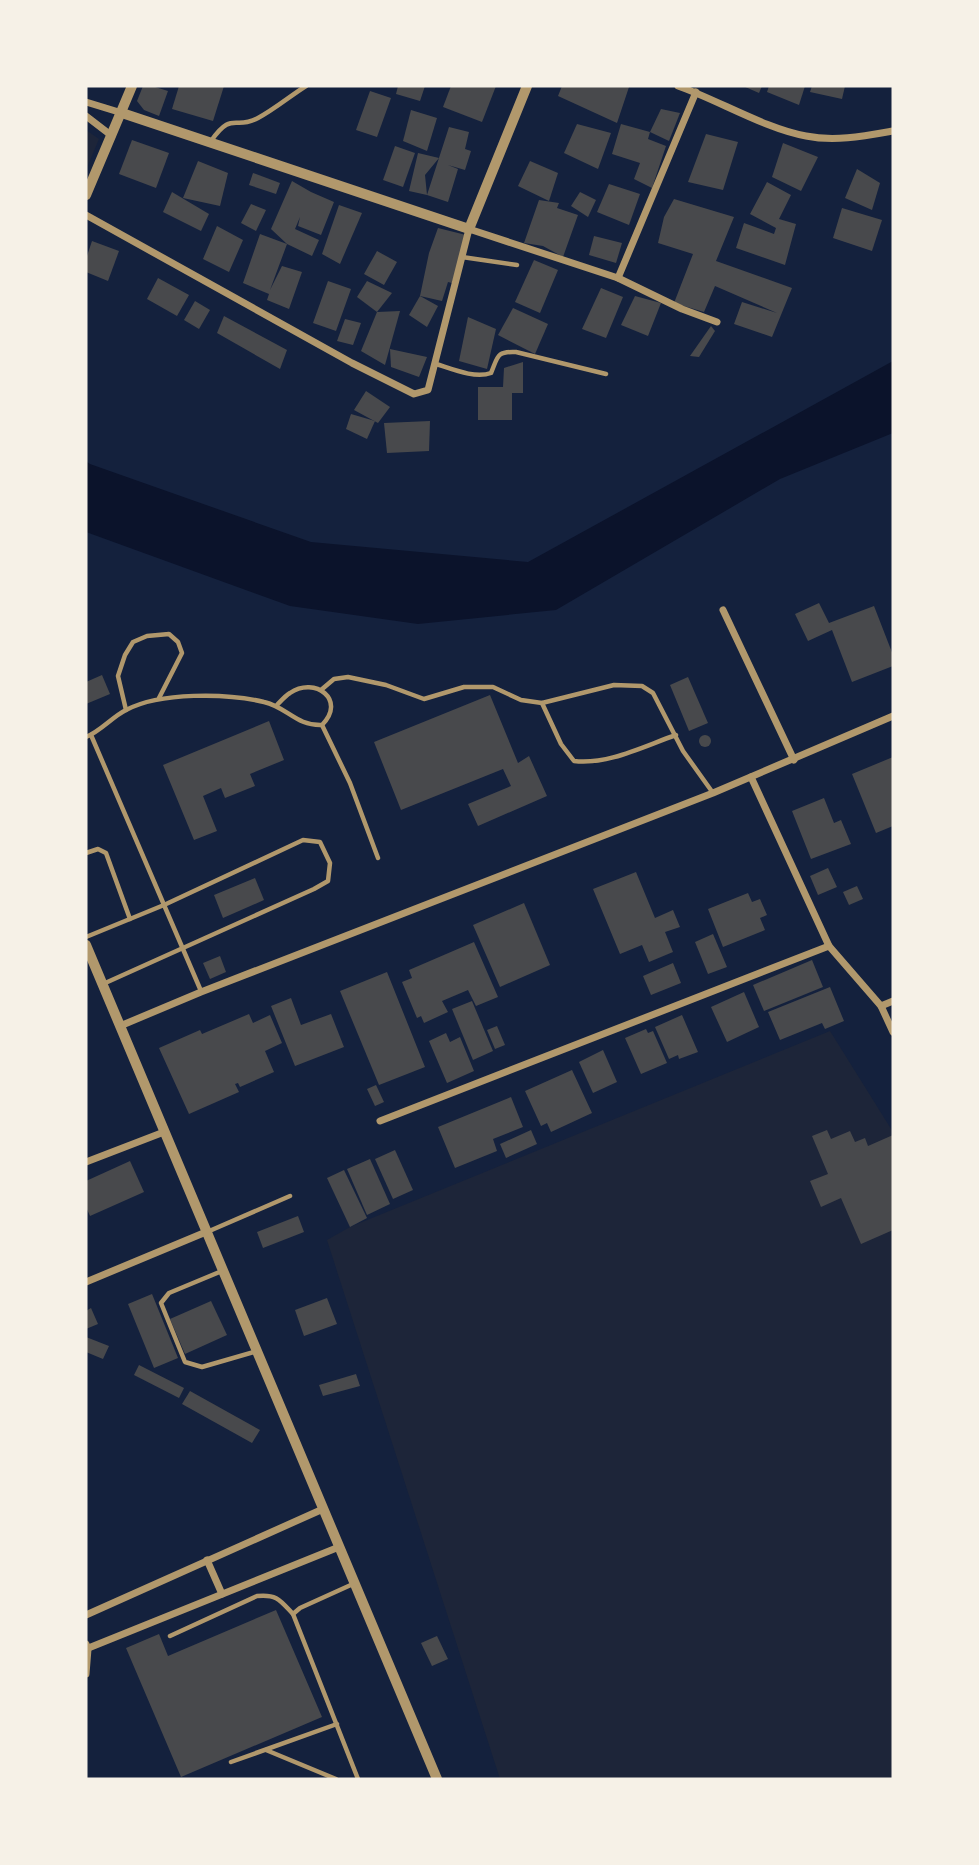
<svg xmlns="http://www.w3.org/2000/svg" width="979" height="1865" font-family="'Exo 2',sans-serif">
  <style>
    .green { fill: #1d2539 }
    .water { fill: #0b132b }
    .building { fill: #48494c }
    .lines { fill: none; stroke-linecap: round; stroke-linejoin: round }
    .service { stroke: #b1986c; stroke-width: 4.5 }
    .minor { stroke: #b1986c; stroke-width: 7 }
    .tertiary { stroke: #b1986c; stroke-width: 10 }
  </style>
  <rect width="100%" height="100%" fill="#14213d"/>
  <!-- green -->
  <g class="green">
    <path d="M86,130L99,139L86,170Z"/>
    <path d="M830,1031L893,1132V1779H500L327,1240L350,1227Z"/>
  </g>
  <!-- water -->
  <path class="water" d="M893,361V433L780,479L556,610L418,624L290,606L86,532V461L90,464L311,542L528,562Z"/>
  <!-- building -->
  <g class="building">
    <path d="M143,86H152L168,91L159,116L144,110L137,101Z"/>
    <path d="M179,86H224L213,121L172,109Z"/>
    <path d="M398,86H425L420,101L396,94Z"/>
    <path d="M451,86H496L482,122L443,107Z"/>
    <path d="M562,86H625L629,87L617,123L558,96Z"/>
    <path d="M743,86H762L759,93Z"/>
    <path d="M769,86H805L799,105L767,92Z"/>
    <path d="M812,86H845L842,99L810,92Z"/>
    <path d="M370,91L391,98L377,137L356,130Z"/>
    <path d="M661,109L680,113L669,141L650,132Z"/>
    <path d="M411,110L437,118L427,151L403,141Z"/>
    <path d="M577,124L611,133L598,169L564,153Z"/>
    <path d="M621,124L650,132L648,139L666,146L652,188L634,179L640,163L612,154Z"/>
    <path d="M449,127L469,132L465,149L471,151L465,170L448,165L458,169L448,202L427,195Z"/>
    <path d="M706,134L738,142L723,190L688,182Z"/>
    <path d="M132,140L169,153L156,188L119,174Z"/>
    <path d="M783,143L818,157L801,191L772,177Z"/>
    <path d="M395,146L415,153L403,187L383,180Z"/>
    <path d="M418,153L439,158L425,175L427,195L409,191Z"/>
    <path d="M198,161L228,173L220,206L183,198Z"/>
    <path d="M530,161L558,173L549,201L518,186Z"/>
    <path d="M857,169L880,183L872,210L845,198Z"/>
    <path d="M253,173L280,183L276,194L249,185Z"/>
    <path d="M292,181L311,192L334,202L321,235L298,226L300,217L295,229L319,240L312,256L287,244L271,229Z"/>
    <path d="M767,182L791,195L779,219L796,224L785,265L736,248L744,223L774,234L776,228L750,214Z"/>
    <path d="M609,184L640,194L629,225L597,212Z"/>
    <path d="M172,192L209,214L201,231L163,212Z"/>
    <path d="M580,192L596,200L588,217L571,206Z"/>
    <path d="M674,199L734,217L716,261L792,288L772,337L734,324L742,302L777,313L715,286L704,312L674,303L693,254L658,243L664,217Z"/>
    <path d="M539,200L559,203L557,208L578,215L563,257L543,246L524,243Z"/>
    <path d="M251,204L266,210L256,231L241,223Z"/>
    <path d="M339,205L362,213L340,264L322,254Z"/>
    <path d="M842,208L882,220L872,251L833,238Z"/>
    <path d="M217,226L243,240L229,272L203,259Z"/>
    <path d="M438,228L466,235L452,283L448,282L442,301L420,296L429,253Z"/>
    <path d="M260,234L287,244L270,290L282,266L302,272L289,309L267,300L269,294L243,283Z"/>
    <path d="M594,236L622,243L616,263L589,255Z"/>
    <path d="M92,241L119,251L108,281L86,272V259Z"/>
    <path d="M377,251L397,262L384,285L364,274Z"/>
    <path d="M534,260L558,270L540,313L515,302Z"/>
    <path d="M158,278L189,295L177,316L147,299Z"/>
    <path d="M328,281L351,289L336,331L313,323Z"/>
    <path d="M367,281L392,293L377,312L357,297Z"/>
    <path d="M601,288L623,297L606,338L582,329Z"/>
    <path d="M420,296L438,306L427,327L409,315Z"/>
    <path d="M635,296L661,303L648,336L621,325Z"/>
    <path d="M195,301L210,310L199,329L184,320Z"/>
    <path d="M513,308L548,324L535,354L498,335Z"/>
    <path d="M400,311L385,365L361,351L377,312Z"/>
    <path d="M224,316L287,350L280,369L217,333Z"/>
    <path d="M468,317L496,329L487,369L459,361Z"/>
    <path d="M345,319L361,323L353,345L337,341Z"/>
    <path d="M711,326L715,331L699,357L690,356Z"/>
    <path d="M390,349L427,357L419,377L391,367Z"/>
    <path d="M523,362V393H512V420H478V387H503L504,368Z"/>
    <path d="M366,391L390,407L378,423L354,410Z"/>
    <path d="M351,414L375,421L367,439L346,429Z"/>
    <path d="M430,421L429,451L387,453L384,423Z"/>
    <path d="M819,603L829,623L874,606L893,655V666L852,682L832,630L808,641L795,614Z"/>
    <path d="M102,675L110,694L86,704V682Z"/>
    <path d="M688,677L708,723L689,731L670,685Z"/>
    <path d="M490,695L518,763L529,756L547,796L478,826L468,804L511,786L503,769L401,810L374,742Z"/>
    <path d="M269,721L284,760L250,774L255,786L225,798L221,788L203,796L217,831L194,840L163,765Z"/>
    <circle cx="705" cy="741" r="6"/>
    <path d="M893,757V826L876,833L852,774Z"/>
    <path d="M824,798L834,823L841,820L851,844L811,859L792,811Z"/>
    <path d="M828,868L837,887L818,895L810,876Z"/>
    <path d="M636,872L655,918L673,910L680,927L665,932L673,952L649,962L642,945L620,954L593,889Z"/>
    <path d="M255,878L264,900L223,918L214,895Z"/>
    <path d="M857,886L863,899L849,905L843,892Z"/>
    <path d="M748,893L752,902L760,899L767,915L760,918L765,930L723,947L708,909Z"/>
    <path d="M524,903L550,965L500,987L473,925Z"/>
    <path d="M713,934L727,967L708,974L695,942Z"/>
    <path d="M474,942L498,997L476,1006L468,990L442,1001L448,1012L424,1023L421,1016L417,1018L402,982L412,978L409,970Z"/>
    <path d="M220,956L226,972L210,979L203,963Z"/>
    <path d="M812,960L823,987L764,1011L753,985Z"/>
    <path d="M673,963L681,983L651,995L643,976Z"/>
    <path d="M387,972L425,1067L379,1085L340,991Z"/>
    <path d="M830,987L844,1021L825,1029L822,1023L780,1040L768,1012Z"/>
    <path d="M744,992L759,1027L727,1042L711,1007Z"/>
    <path d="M291,998L301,1025L331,1014L344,1047L295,1066L271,1006Z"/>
    <path d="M472,1001L493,1051L473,1060L452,1009Z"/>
    <path d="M249,1014L253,1023L270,1015L282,1043L265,1051L274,1072L240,1087L238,1083L235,1084L239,1092L189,1114L159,1048L200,1030L202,1034Z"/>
    <path d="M682,1015L698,1052L679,1059L678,1055L669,1059L655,1027Z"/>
    <path d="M497,1026L505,1045L495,1049L487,1030Z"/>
    <path d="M646,1029L648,1033L653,1031L667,1063L641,1074L625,1038Z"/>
    <path d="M446,1033L450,1042L460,1037L474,1071L447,1083L429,1041Z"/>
    <path d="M603,1050L617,1082L593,1093L579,1062Z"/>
    <path d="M572,1070L592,1113L551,1132L547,1123L541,1126L525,1091Z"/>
    <path d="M376,1085L384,1102L375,1106L367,1089Z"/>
    <path d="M511,1097L523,1127L493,1139L497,1151L455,1168L438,1127Z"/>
    <path d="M531,1130L537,1144L506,1158L500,1144Z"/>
    <path d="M827,1130L831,1139L850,1131L855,1142L865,1138L868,1146L893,1135V1230L861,1244L841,1198L821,1207L810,1181L828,1174L812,1136Z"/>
    <path d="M395,1150L413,1190L393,1199L375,1159Z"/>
    <path d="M370,1159L390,1204L367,1215L347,1169Z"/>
    <path d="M130,1161L144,1192L90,1216L86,1207V1181Z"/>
    <path d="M344,1170L367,1218L350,1227L327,1178Z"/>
    <path d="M298,1216L304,1232L263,1248L257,1232Z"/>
    <path d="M152,1294L178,1358L154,1368L128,1304Z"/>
    <path d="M327,1298L337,1324L304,1336L295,1310Z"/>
    <path d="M211,1301L227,1335L185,1354L170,1319Z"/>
    <path d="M91,1308L98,1324L86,1329V1311Z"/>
    <path d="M86,1337L109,1346L103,1359L86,1352Z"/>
    <path d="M139,1365L184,1388L179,1398L134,1375Z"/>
    <path d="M356,1374L360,1386L323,1396L319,1385Z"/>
    <path d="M190,1391L260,1430L252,1443L182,1404Z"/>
    <path d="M276,1610L322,1717L181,1777L126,1648L159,1634L168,1656Z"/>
    <path d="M437,1636L448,1659L432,1666L421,1643Z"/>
  </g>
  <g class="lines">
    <!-- service -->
    <g class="service">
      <path d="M211,141C233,110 234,131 258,118C275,109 290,96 306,86"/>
      <path d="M462,257L517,265"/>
      <path d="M436,364C452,369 475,379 491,373C498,357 496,351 516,352L606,374"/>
      <path d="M321,690L334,679L348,677L386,685L424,699L464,687H493L521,700L542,703L614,685L642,686L653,693L683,751L713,793"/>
      <path d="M542,703L561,744L574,761C608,765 644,746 676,735"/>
      <path d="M126,710L118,676L125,655L133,642L147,636L169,634L178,642L182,653L159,698"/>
      <path d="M322,725L350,783L378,858"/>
      <path d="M91,735L201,991"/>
      <path d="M86,737C101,731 112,717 126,710C160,692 227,693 264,702C287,707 296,726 322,725C347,700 315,676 290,693C285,696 281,701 277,705"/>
      <path d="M86,853L98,849L106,853L130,919"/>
      <path d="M86,937L164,905L303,840L320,842L330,863L328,881L314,889L103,984"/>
      <path d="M207,1232L290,1196"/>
      <path d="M222,1271L169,1293L161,1303L185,1362L202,1367L257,1351"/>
      <path d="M353,1584L300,1608L293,1614L358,1779"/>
      <path d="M170,1636L257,1596C277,1594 280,1600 293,1614"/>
      <path d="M266,1750L336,1779"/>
      <path d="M231,1762L337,1724"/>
    </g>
    <!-- minor -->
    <g class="minor">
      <path d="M678,86C718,100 766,129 806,136C835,142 865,136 893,131"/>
      <path d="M86,102L122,113"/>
      <path d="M86,116L112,136"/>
      <path d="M86,215L352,363L414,394L428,390L469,229L618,278L682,309L717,322"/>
      <path d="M618,278L696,92"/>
      <path d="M723,610L794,760"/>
      <path d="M751,777L829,946L881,1006L893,1032"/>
      <path d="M881,1006L893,1001"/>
      <path d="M120,1026L201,992L713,793L893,716"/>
      <path d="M380,1121L829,946"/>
      <path d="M86,1162L164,1132"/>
      <path d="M86,1282L206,1232"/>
      <path d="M207,1560L222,1594"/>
      <path d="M86,1615L323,1509"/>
      <path d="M86,1644L88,1649L86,1674"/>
      <path d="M86,1649L339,1547"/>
    </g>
    <!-- tertiary -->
    <g class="tertiary">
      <path d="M122,113L469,229L527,86"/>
      <path d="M86,195L132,86"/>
      <path d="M86,945L437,1779"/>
    </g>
  </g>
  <!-- border -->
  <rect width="979" height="1865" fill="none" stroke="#f6f1e7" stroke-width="175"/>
</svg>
